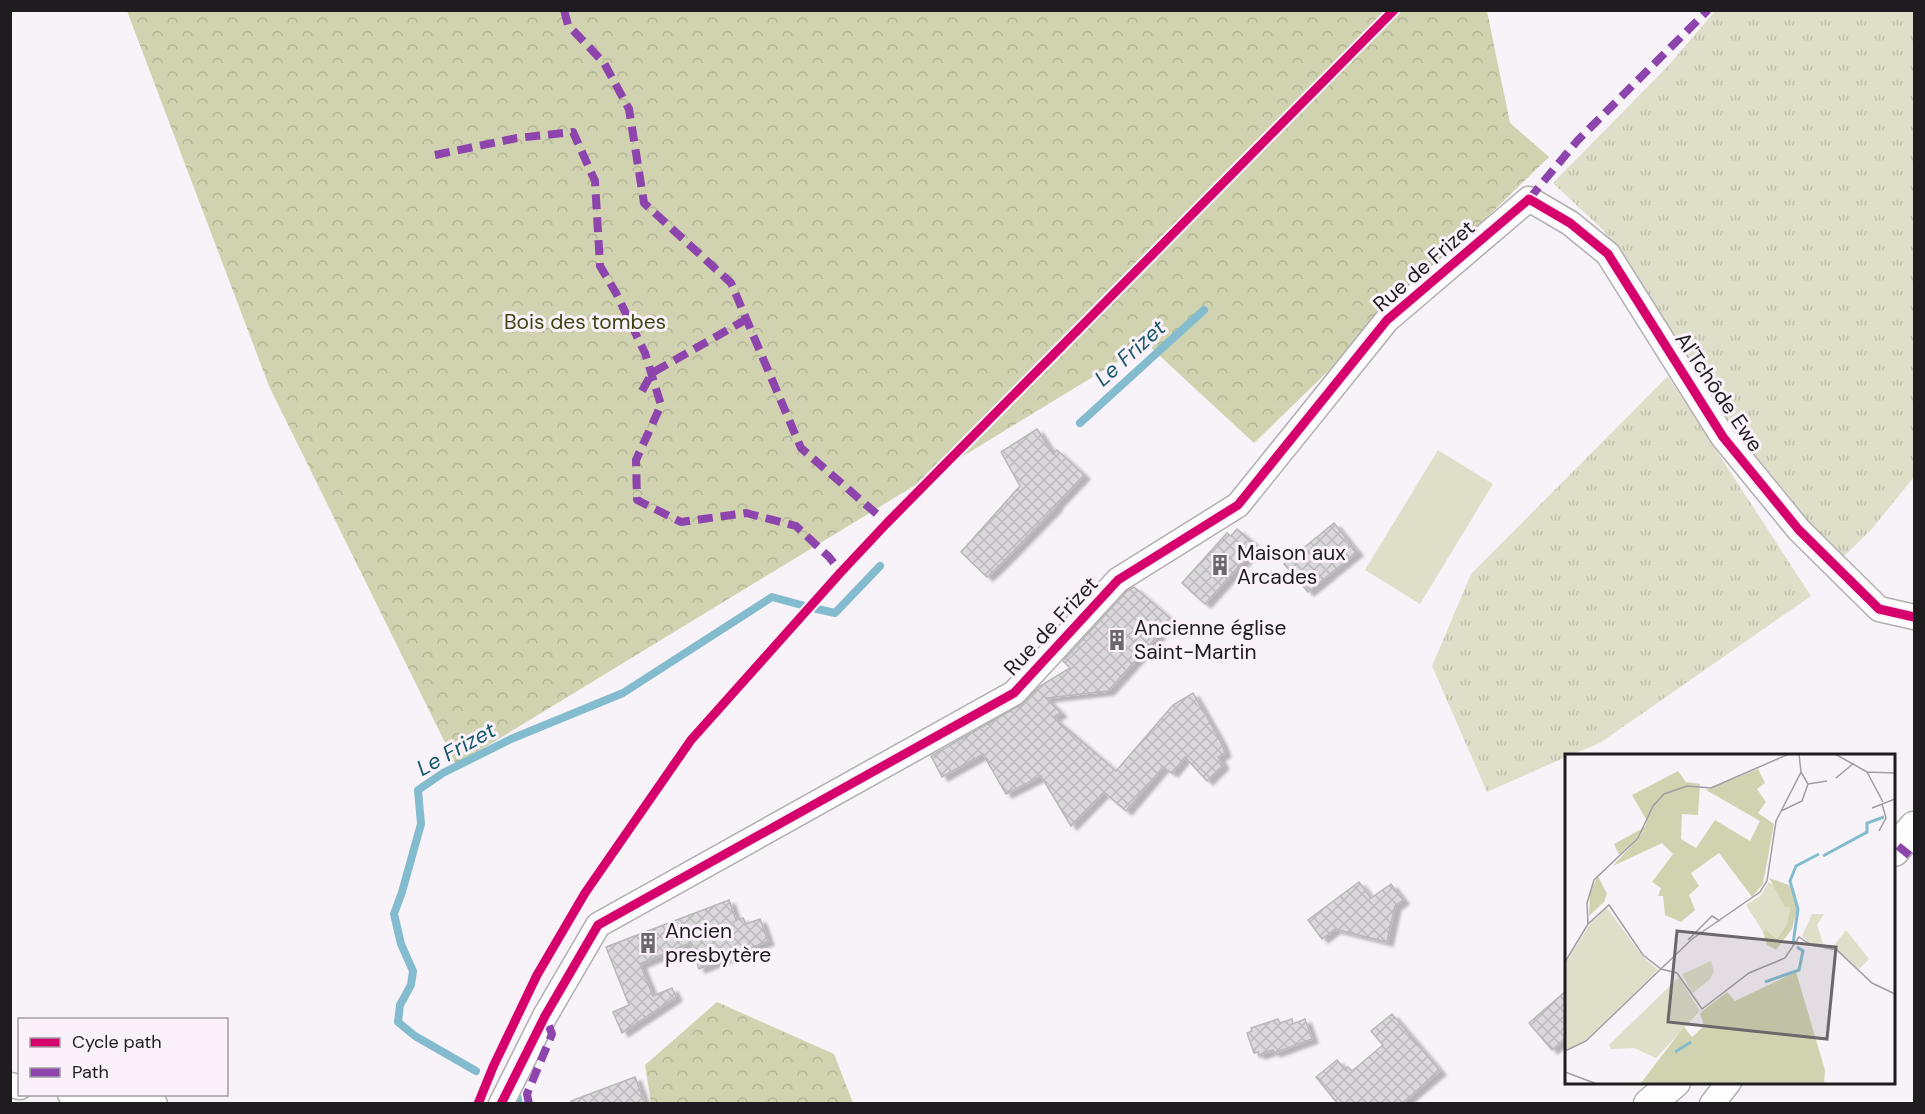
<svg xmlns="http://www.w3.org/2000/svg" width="1925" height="1114" font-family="'DM Sans',sans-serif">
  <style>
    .grass { fill: url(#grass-tufts) }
    .forest { fill: url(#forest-crowns) }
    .pitch { fill: #dfdfc9 }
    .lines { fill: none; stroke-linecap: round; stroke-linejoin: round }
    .stream { stroke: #83bccf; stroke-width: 8 }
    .building { fill: url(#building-cross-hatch); stroke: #bab6ba; stroke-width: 1.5; filter: url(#shadow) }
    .minor-casing { stroke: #b2aeb2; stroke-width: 27 }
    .tertiary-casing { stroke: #b2aeb2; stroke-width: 33 }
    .minor { stroke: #fefdfe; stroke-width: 24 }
    .tertiary { stroke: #fefdfe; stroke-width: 30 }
    .quiet { stroke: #8e44ad; stroke-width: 8; stroke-dasharray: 15 8; stroke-linecap: butt }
    .cycleway-casing { stroke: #faf1fa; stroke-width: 13 }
    .cycleway { stroke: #d6006c; stroke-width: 9 }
    .labels { text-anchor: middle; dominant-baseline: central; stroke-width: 6; stroke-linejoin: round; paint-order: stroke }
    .street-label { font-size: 21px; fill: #1f1c1f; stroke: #faf1fa }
    .park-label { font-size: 21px; fill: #424513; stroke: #faf1fa }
    .poi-label { font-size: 21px; fill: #1f1c1f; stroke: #faf1fa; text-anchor: start }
    .water-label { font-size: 22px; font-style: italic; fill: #155a6b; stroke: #faf1fa }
    .inset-river { fill: none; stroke: #83bccf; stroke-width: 3 }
    .inset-road { fill: none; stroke: #a19da1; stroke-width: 1.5 }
    .view { fill: #6b676b; fill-opacity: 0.15; stroke: #6b676b; stroke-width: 3 }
    .inset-edge { fill: none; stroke: #1f1c1f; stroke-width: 3 }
  </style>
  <defs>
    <pattern id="grass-tufts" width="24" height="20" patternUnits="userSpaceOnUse" patternTransform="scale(1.5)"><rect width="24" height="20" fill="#dfdfc9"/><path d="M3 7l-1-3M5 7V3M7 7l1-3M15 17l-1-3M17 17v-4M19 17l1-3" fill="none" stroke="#bfbfac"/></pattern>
    <pattern id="forest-crowns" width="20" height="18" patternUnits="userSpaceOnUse" patternTransform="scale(1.5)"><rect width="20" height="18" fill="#d1d3b0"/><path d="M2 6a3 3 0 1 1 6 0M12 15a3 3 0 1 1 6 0" fill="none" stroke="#b3b597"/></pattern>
    <pattern id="building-cross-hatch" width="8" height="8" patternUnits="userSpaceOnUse" patternTransform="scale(1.5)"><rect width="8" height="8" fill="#dbd8db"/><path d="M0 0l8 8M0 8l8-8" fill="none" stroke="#bcb9bc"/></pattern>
    <filter id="shadow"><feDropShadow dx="6" dy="4" stdDeviation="1.5" flood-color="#0004"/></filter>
  </defs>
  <rect width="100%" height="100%" fill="#f8f3f8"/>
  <!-- grass -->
  <g class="grass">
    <path d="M1715,11H1914V477L1871,530L1842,558L1773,490L1725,428L1605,232L1553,183L1668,66Z"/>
    <path d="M1668,376L1811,596L1600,743L1571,755L1566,756V757L1487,792L1432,666L1471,574Z"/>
  </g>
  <!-- forest -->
  <g class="forest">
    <path d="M127,11H1487L1510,123L1549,157L1254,443L1147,344L456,765L269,386Z"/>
    <path d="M717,1002L834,1054L853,1103H651L645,1065Z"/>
  </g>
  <!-- pitch -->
  <path class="pitch" d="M1438,450L1493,484L1420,604L1365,570Z"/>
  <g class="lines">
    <!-- stream -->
    <g class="stream">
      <path d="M1080,423L1204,310"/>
      <path d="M817,609L835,613L880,566"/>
      <path d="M476,1071L415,1036L398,1022L400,1005L411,985L413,971L401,944L394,914L402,892L421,824L418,790L443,773L511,739L623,693L772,597L805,606"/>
      <path d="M517,1095L519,1104"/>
    </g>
  </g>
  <!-- building -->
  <g class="building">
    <path d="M1037,429L1053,454L1057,450L1084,475L1055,506L1056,507L999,566L987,577L961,552L1020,486L1001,452Z"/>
    <path d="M1334,523L1357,552L1308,592L1284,564Z"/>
    <path d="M1237,529L1257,546L1205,604L1182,583L1227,533L1231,536Z"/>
    <path d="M1134,587L1172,620L1108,691L1046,698L1061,713L1053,717L1116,771L1173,705L1193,693L1220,740L1225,753L1218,757L1223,765L1207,781L1185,757L1172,773L1163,767L1126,811L1104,792L1071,826L1041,776L1006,794L983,754L942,777L931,756L1021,705L1040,686L1070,668L1063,661L1127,591Z"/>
    <path d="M1359,882L1371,898L1391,884L1403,900L1395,906L1387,942L1335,929L1322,939L1308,920Z"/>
    <path d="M729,900L736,920L743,918L746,924L760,919L768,941L699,969L690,943L640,964L653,996L672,988L676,997L622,1033L613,1012L629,1005L606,947Z"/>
    <path d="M1566,991V1037L1552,1050L1529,1023Z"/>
    <path d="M1392,1014L1440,1071L1401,1104H1338L1316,1077L1337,1060L1345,1070L1348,1067L1352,1071L1383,1045L1371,1031Z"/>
    <path d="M1278,1019L1280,1023L1292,1019L1293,1024L1305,1019L1312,1039L1274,1053L1273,1050L1259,1055L1258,1052L1254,1053L1247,1033L1252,1031L1251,1028Z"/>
    <path d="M635,1077L645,1104H571V1101Z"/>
  </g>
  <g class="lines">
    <defs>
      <g id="minor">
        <path d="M10,1085L20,1087"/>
        <path d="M70,1094L155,1104"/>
        <path d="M501,1104L545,1016L598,925L1014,693L1118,580L1238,505L1387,320L1529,199L1570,223L1608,254L1723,437L1799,530L1879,609L1914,617"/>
        <path d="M1712,1104L1729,1082"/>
      </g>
      <g id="tertiary">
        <path d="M1894,851L1914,827"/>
        <path d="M1649,1104L1675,1082"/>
      </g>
    </defs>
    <!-- minor casing -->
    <use href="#minor" class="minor-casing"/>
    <!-- tertiary casing -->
    <use href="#tertiary" class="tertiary-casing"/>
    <!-- minor -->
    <use href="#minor" class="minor"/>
    <!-- tertiary -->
    <use href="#tertiary" class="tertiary"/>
    <!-- quiet -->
    <g class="quiet">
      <path d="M564,10L568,25L604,63L629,109L644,203L731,283L801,448L887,523"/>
      <path d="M435,155L517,138L573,132L595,181L600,266L616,293L645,353L661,405L636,460L637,500L681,522L746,513L796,526L829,557L841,572"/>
      <path d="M1529,199L1578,140L1708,10"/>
      <path d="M642,391L652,373L747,319"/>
      <path d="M1898,846L1914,859"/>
      <path d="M529,1104L527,1094L552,1034L545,1016"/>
    </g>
    <defs>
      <g id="cycleway">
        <path d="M478,1104L493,1067L537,975L585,893L691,740L841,572L887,523L1394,10"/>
        <path d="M501,1104L545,1016L598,925L1014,693L1118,580L1238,505L1387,320L1529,199L1570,223L1608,254L1723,437L1799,530L1879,609L1914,617"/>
      </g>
    </defs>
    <!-- cycleway casing -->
    <use href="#cycleway" class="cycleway-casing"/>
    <!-- cycleway -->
    <use href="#cycleway" class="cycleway"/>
  </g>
  <!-- icons -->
  <defs>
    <symbol id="building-bare" viewBox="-9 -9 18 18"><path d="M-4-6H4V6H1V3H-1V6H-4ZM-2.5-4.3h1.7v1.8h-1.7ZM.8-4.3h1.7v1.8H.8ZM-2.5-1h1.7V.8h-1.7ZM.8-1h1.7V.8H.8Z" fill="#6b676b" stroke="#faf1fa" stroke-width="2.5" paint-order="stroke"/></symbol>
  </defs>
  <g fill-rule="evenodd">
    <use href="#building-bare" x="1205" y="550" width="30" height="30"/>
    <use href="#building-bare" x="1102" y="625" width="30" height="30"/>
    <use href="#building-bare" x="633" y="928" width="30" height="30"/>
  </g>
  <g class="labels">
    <!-- street labels -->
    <g class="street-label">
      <text transform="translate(1424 266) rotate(-41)">Rue de Frizet</text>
      <text transform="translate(1719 392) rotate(56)">Al'Tchôde Ewe</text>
      <text transform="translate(1051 626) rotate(-47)">Rue de Frizet</text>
    </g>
    <!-- park labels -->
    <g class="park-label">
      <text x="585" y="322">Bois des tombes</text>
    </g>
    <!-- poi labels -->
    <g class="poi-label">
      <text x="1237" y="553">Maison aux<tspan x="1237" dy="24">Arcades</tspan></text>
      <text x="1134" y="628">Ancienne église<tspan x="1134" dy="24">Saint-Martin</tspan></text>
      <text x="665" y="931">Ancien<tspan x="665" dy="24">presbytère</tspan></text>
    </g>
    <!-- water labels -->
    <g class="water-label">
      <text transform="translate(1130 353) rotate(-42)">Le Frizet</text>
      <text transform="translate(456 749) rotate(-29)">Le Frizet</text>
    </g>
  </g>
  <!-- overview -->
  <g transform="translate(1565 754)">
    <rect width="330" height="330" fill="#f8f3f8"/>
    <path d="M204,128L215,137L220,153H225L222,170L212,185L200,175L198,178L181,151L195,142ZM42,154L79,204L93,216L20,287L0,296V210L25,170ZM247,160H259L252,171L259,192L244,189L237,182ZM281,176L304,205L294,215L267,194ZM146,207L149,218L145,225L127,240L117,220ZM114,223L135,257L91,304L69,294L46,295L44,291Z" fill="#dfdfc9"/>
    <path d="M193,15L200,29L192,35L201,48L193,59L209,70L198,130L187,143L154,99L126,119L134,132L124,141L130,156L116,168L100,161L98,142H93L96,134L87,128L108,100L97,89L48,112L82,74L54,101L49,90L80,73L82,67L67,41L113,17L121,28L135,30L133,61L117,60L116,85L131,94L150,66L185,87L195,67L141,36ZM33,122L42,140L39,148L24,162L25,138ZM204,124L224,131L233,151L227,175L211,196L202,191L198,178L200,175L212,185L222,170L225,153H220ZM231,218L260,316L259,330H75L119,273L127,283L139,272L135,259L162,238L170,247Z" fill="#d1d3b0"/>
    <path class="inset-river" d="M258,102L302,78V69L319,63M228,190L233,155L225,127L231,112L254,100M200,228L234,216L238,197L232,193M110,298L126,288"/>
    <path class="inset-road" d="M270,0L302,18L330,19M302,18L318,48M271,24L289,9M243,30L262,27M307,54L330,45M216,57L237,47L243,30L236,18M314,77L321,64L317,50M23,170L44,151L78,201L96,215L112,219L137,255L184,219L220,204L234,183L246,191L272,196L307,229L330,240M123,186L147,162L155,167M0,208L23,170L22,149L29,126L73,84L88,52L99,40L122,32L146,34L224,0M0,297L21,287L127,185L195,138L202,127L211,67L236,18L234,0M0,318L32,330"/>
    <path class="view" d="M112,177L271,193L262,285L103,268Z"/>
    <rect width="330" height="330" class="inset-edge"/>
  </g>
  <!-- border -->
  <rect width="1925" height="1114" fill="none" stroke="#1f1c1f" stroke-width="24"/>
  <!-- legend -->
  <rect x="18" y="1018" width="210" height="78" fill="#faf1fa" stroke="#a29ca2" stroke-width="1.5"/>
  <rect x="30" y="1038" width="30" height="9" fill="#d6006c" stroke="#a29ca2" stroke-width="1.5"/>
  <text x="72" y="1048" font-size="18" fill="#1f1c1f">Cycle path</text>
  <rect x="30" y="1068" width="30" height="9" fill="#8e44ad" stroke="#a29ca2" stroke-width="1.5"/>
  <text x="72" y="1078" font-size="18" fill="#1f1c1f">Path</text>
</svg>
